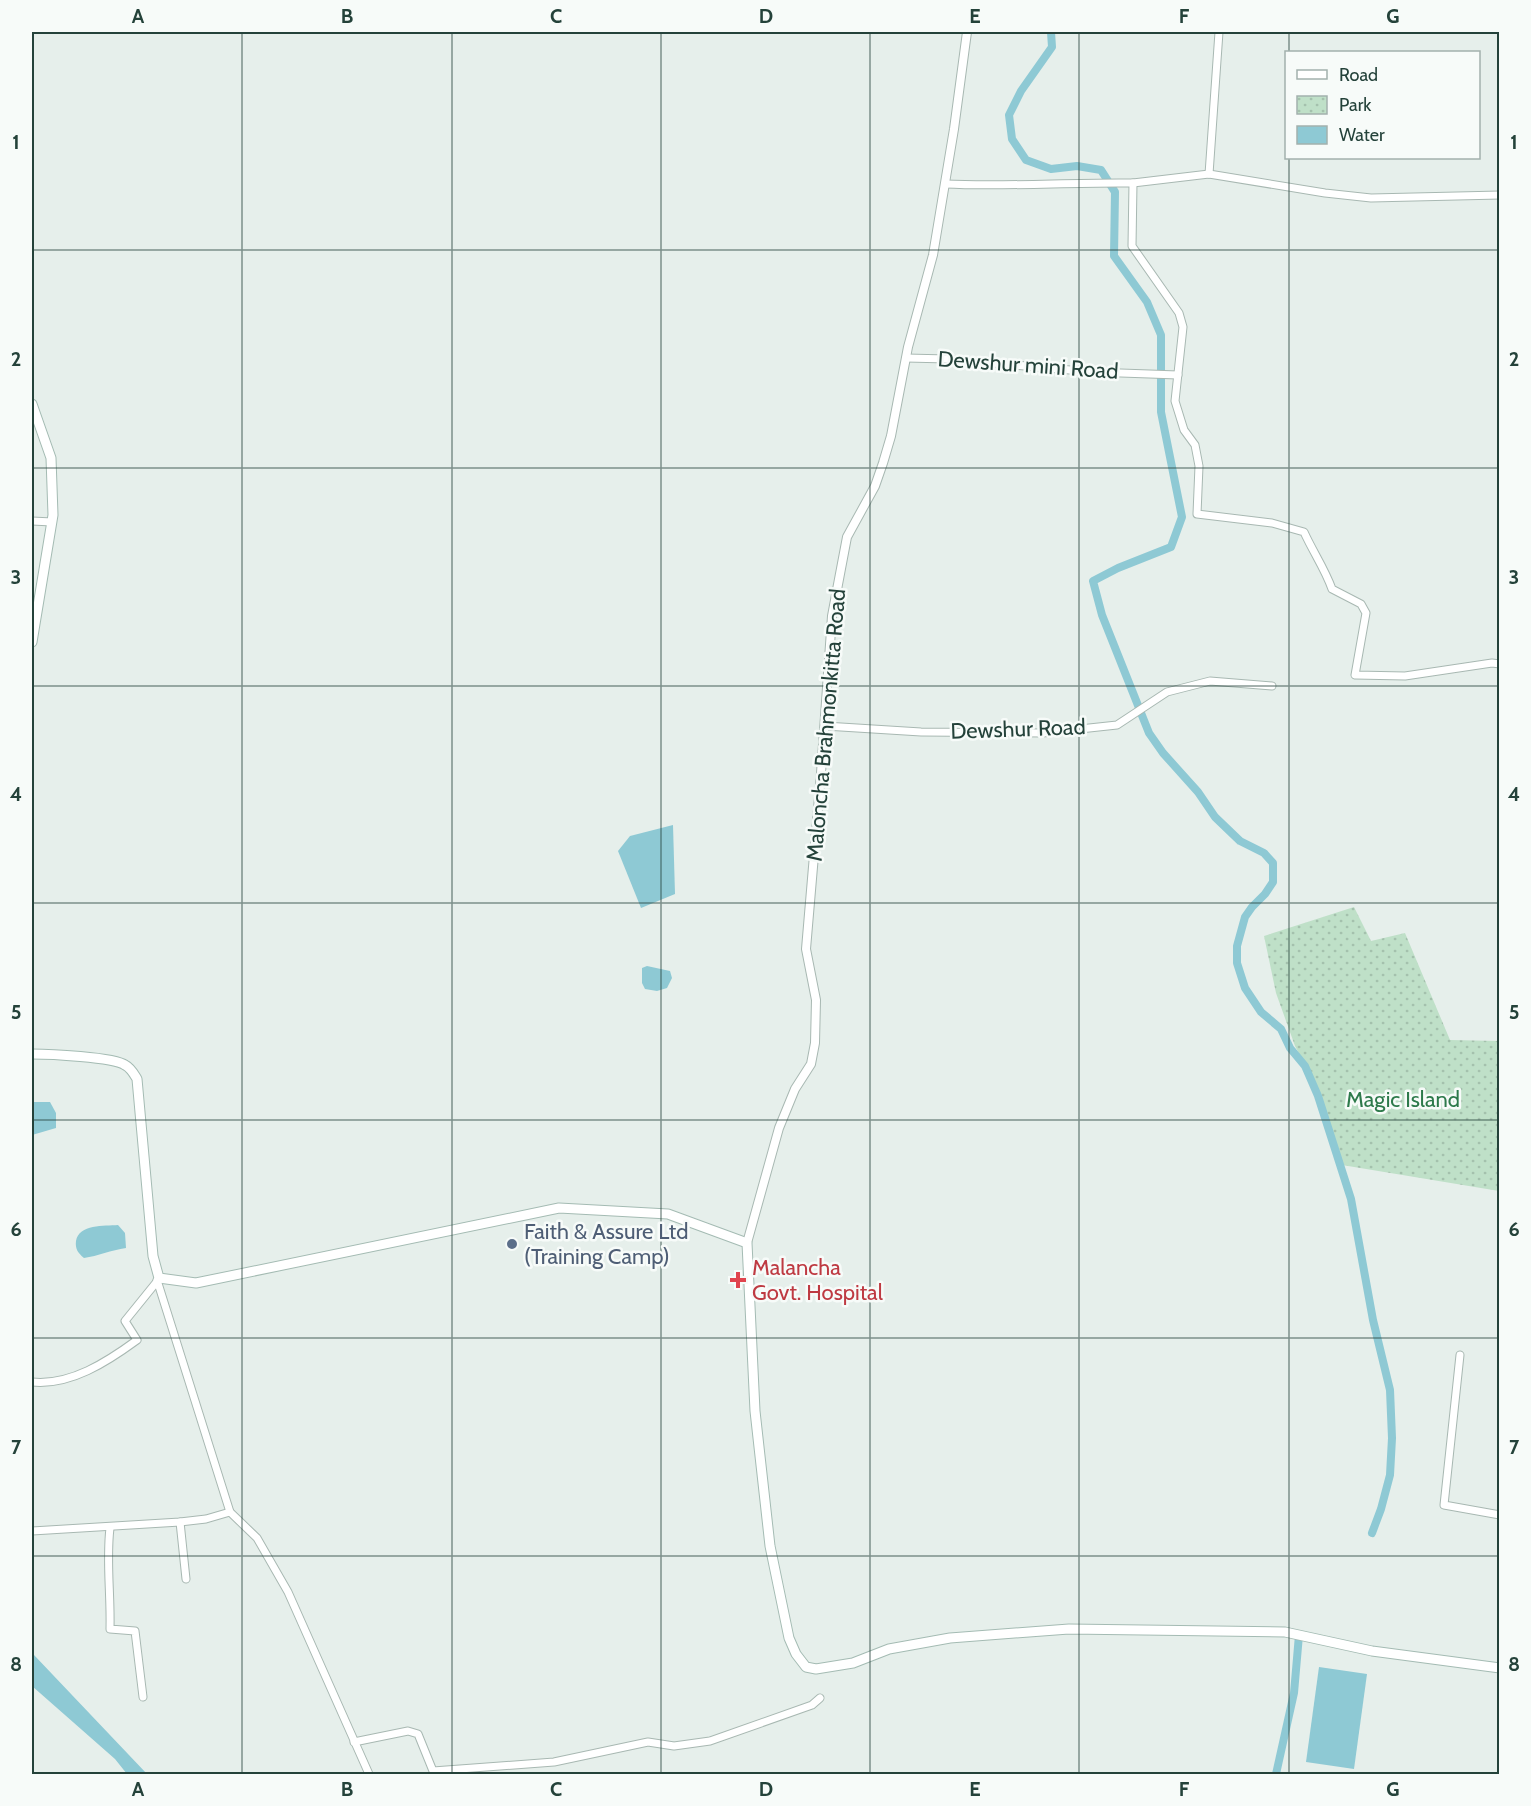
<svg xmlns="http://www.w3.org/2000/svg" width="1531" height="1806" font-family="Cabin,sans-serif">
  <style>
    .park { fill: url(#park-dots) }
    .water { fill: #8ec9d4 }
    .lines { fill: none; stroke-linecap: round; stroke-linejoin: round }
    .canal { stroke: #8ec9d4; stroke-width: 8 }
    .minor-casing { stroke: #a8b8b2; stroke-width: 9 }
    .tertiary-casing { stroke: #a8b8b2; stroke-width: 10 }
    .secondary-casing { stroke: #a4bbb3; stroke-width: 11 }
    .minor { stroke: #fff; stroke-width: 7 }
    .tertiary { stroke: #fff; stroke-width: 8 }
    .secondary { stroke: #fff; stroke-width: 9 }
    .grid { fill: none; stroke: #24423a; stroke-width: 1.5; stroke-opacity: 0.55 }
    .service-dot { fill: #5c6f8a; stroke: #f7fbf9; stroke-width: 2 }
    .health-dot { fill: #e0444e; stroke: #f7fbf9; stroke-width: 2 }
    .labels { text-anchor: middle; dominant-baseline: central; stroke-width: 5; stroke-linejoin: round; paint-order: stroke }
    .street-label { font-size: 22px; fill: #24423a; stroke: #f7fbf9 }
    .park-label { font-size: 22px; fill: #2d7a4b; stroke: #f7fbf9 }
    .service-label { font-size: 22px; fill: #4e5e75; stroke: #f7fbf9; text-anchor: start }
    .health-label { font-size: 22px; fill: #be3a42; stroke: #f7fbf9; text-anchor: start }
    .neatline { fill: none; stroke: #24423a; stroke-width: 2 }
    .grid-label { font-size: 20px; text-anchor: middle; font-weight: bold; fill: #24423a }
  </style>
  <defs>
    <pattern id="park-dots" width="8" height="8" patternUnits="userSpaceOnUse" patternTransform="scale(1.5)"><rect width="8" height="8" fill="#bfe0c8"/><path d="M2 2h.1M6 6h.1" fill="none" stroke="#a4c1ad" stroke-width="1.8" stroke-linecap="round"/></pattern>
  </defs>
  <rect width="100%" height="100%" fill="#e6efeb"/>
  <!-- park -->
  <path class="park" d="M1354,907L1371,941L1405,933L1450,1040L1499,1041V1191L1342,1165L1315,1084L1295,1046L1276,993L1264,936Z"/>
  <!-- water -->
  <g class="water">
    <path d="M673,825L675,894L641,908L618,851L630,836Z"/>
    <path d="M647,966L670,971L672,978L667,988L657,991L645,989L642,983V968Z"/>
    <path d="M32,1102H50L56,1113V1128L32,1135Z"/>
    <path d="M118,1225L125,1233L126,1248C111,1250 98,1256 84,1258C78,1253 75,1249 76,1241C79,1224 104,1226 118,1225Z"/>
    <path d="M32,1650L34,1655L147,1774H127L115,1759L32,1686Z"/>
    <path d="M1319,1667L1367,1674L1354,1769L1306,1762Z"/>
  </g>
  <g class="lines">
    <!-- canal -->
    <g class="canal">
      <path d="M1051,32L1052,47L1021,91L1009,115L1012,139L1026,160L1051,169L1077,166L1101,170L1115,192L1114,256L1147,302L1161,335V412L1182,517L1171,547L1118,568L1093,581L1102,615L1149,733L1163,753L1198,792L1215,817L1240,841L1264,853L1273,863V882L1265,894L1252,907L1245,917L1237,946V963L1245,988L1261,1012L1281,1029L1290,1048L1305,1066L1318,1096L1351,1199L1373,1320L1390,1390L1392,1438L1390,1475L1381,1509L1372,1533"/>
      <path d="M1276,1774L1294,1693L1299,1635"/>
    </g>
    <defs>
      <g id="minor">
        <path d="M1209,174L1219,32"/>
        <path d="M1133,183L1209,174L1325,193L1371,198L1500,195"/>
        <path d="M945,184C1008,187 1070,182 1133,183L1132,246L1179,313L1183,327L1175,401L1184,430L1195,445L1199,466L1197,514L1272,523L1304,532C1313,552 1325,569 1332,589L1361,604L1366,613L1355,675L1405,676L1492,663L1500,664"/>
        <path d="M906,358L948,359L1092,372L1178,375"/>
        <path d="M32,521L52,522"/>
        <path d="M825,726L921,732L1043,733L1117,725L1167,692L1210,681L1272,686"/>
        <path d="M157,1280L230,1512L257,1538L288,1592L369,1774"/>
        <path d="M1460,1355L1444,1505L1500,1515"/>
        <path d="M32,1382C70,1386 107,1362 137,1340L125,1321L159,1279"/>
        <path d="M180,1522L186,1579"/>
        <path d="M110,1528C106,1561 111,1595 110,1629L135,1631L143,1697"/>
        <path d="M32,1531L180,1522L206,1519L230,1512"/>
        <path d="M354,1742L408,1731L418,1734L433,1771L554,1762L648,1742L674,1746L710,1741L812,1705L820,1698"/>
      </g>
      <path id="tertiary" d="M747,1243L779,1128L795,1089L811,1064L815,1043L816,1000L806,949L821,773L832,616L847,537L875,486L883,463L891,436L908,347L933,255L954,129L967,32"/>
      <g id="secondary">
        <path d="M32,404L51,458L53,515L32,642"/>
        <path d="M32,1054C48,1054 114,1057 125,1065C131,1068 134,1074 137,1079L153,1256L159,1278L196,1283L559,1208L668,1214L747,1243L755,1411L770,1546L789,1638L796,1654L806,1667L816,1669L853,1663L889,1649L950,1638L1069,1629L1285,1632L1372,1651L1500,1668"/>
      </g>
    </defs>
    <!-- minor casing -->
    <use href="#minor" class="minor-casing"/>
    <!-- tertiary casing -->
    <use href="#tertiary" class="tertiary-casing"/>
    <!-- secondary casing -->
    <use href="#secondary" class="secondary-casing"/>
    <!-- minor -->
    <use href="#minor" class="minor"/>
    <!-- tertiary -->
    <use href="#tertiary" class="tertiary"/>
    <!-- secondary -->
    <use href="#secondary" class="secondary"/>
  </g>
  <!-- grid -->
  <path class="grid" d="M242,32V1774M452,32V1774M661,32V1774M870,32V1774M1079,32V1774M1289,32V52M1289,158V1774M32,250H1500M32,468H1500M32,686H1500M32,903H1500M32,1120H1500M32,1338H1500M32,1556H1500"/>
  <!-- markers -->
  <circle class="service-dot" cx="512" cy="1244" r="6"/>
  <path class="health-dot" d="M735 1271h6v6h6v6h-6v6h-6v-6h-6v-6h6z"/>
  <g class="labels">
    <!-- street labels -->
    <g class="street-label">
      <text transform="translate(1028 365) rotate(4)">Dewshur mini Road</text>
      <text transform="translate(826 725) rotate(-85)">Maloncha Brahmonkitta Road</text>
      <text transform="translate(1018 729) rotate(-2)">Dewshur Road</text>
    </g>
    <!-- park labels -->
    <g class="park-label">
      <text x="1403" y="1099">Magic Island</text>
    </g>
    <!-- service labels -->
    <g class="service-label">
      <text x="524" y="1231">Faith &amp; Assure Ltd<tspan x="524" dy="25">(Training Camp)</tspan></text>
    </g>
    <!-- health labels -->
    <g class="health-label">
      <text x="752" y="1267">Malancha<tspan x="752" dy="25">Govt. Hospital</tspan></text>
    </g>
  </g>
  <!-- border -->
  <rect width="1531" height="1806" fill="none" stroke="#f7fbf9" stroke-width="66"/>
  <!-- legend -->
  <rect x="1285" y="51" width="195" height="108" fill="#f7fbf9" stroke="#a3b1ad" stroke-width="1.5"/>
  <rect x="1297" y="70" width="30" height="9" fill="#ffffff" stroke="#a3b1ad" stroke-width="1.5"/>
  <text x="1339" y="81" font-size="18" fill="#24423a">Road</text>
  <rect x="1297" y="96" width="30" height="18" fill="url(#park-dots)" stroke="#a3b1ad" stroke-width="1.5"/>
  <text x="1339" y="111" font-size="18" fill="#24423a">Park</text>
  <rect x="1297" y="126" width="30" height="18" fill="#8ec9d4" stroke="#a3b1ad" stroke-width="1.5"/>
  <text x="1339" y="141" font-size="18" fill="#24423a">Water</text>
  <rect x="33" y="33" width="1465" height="1740" class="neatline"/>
  <g class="grid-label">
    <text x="138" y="23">A</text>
    <text x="347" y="23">B</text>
    <text x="556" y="23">C</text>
    <text x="766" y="23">D</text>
    <text x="975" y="23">E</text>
    <text x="1184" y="23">F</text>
    <text x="1393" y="23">G</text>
    <text x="16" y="149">1</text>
    <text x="1514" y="149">1</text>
    <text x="16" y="366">2</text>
    <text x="1514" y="366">2</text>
    <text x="16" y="584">3</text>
    <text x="1514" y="584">3</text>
    <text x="16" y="801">4</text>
    <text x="1514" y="801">4</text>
    <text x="16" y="1019">5</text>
    <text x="1514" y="1019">5</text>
    <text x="16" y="1236">6</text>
    <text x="1514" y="1236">6</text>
    <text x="16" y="1454">7</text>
    <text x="1514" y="1454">7</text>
    <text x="16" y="1671">8</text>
    <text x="1514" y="1671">8</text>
    <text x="138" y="1796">A</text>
    <text x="347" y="1796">B</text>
    <text x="556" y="1796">C</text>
    <text x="766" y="1796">D</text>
    <text x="975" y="1796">E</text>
    <text x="1184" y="1796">F</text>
    <text x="1393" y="1796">G</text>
  </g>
</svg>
